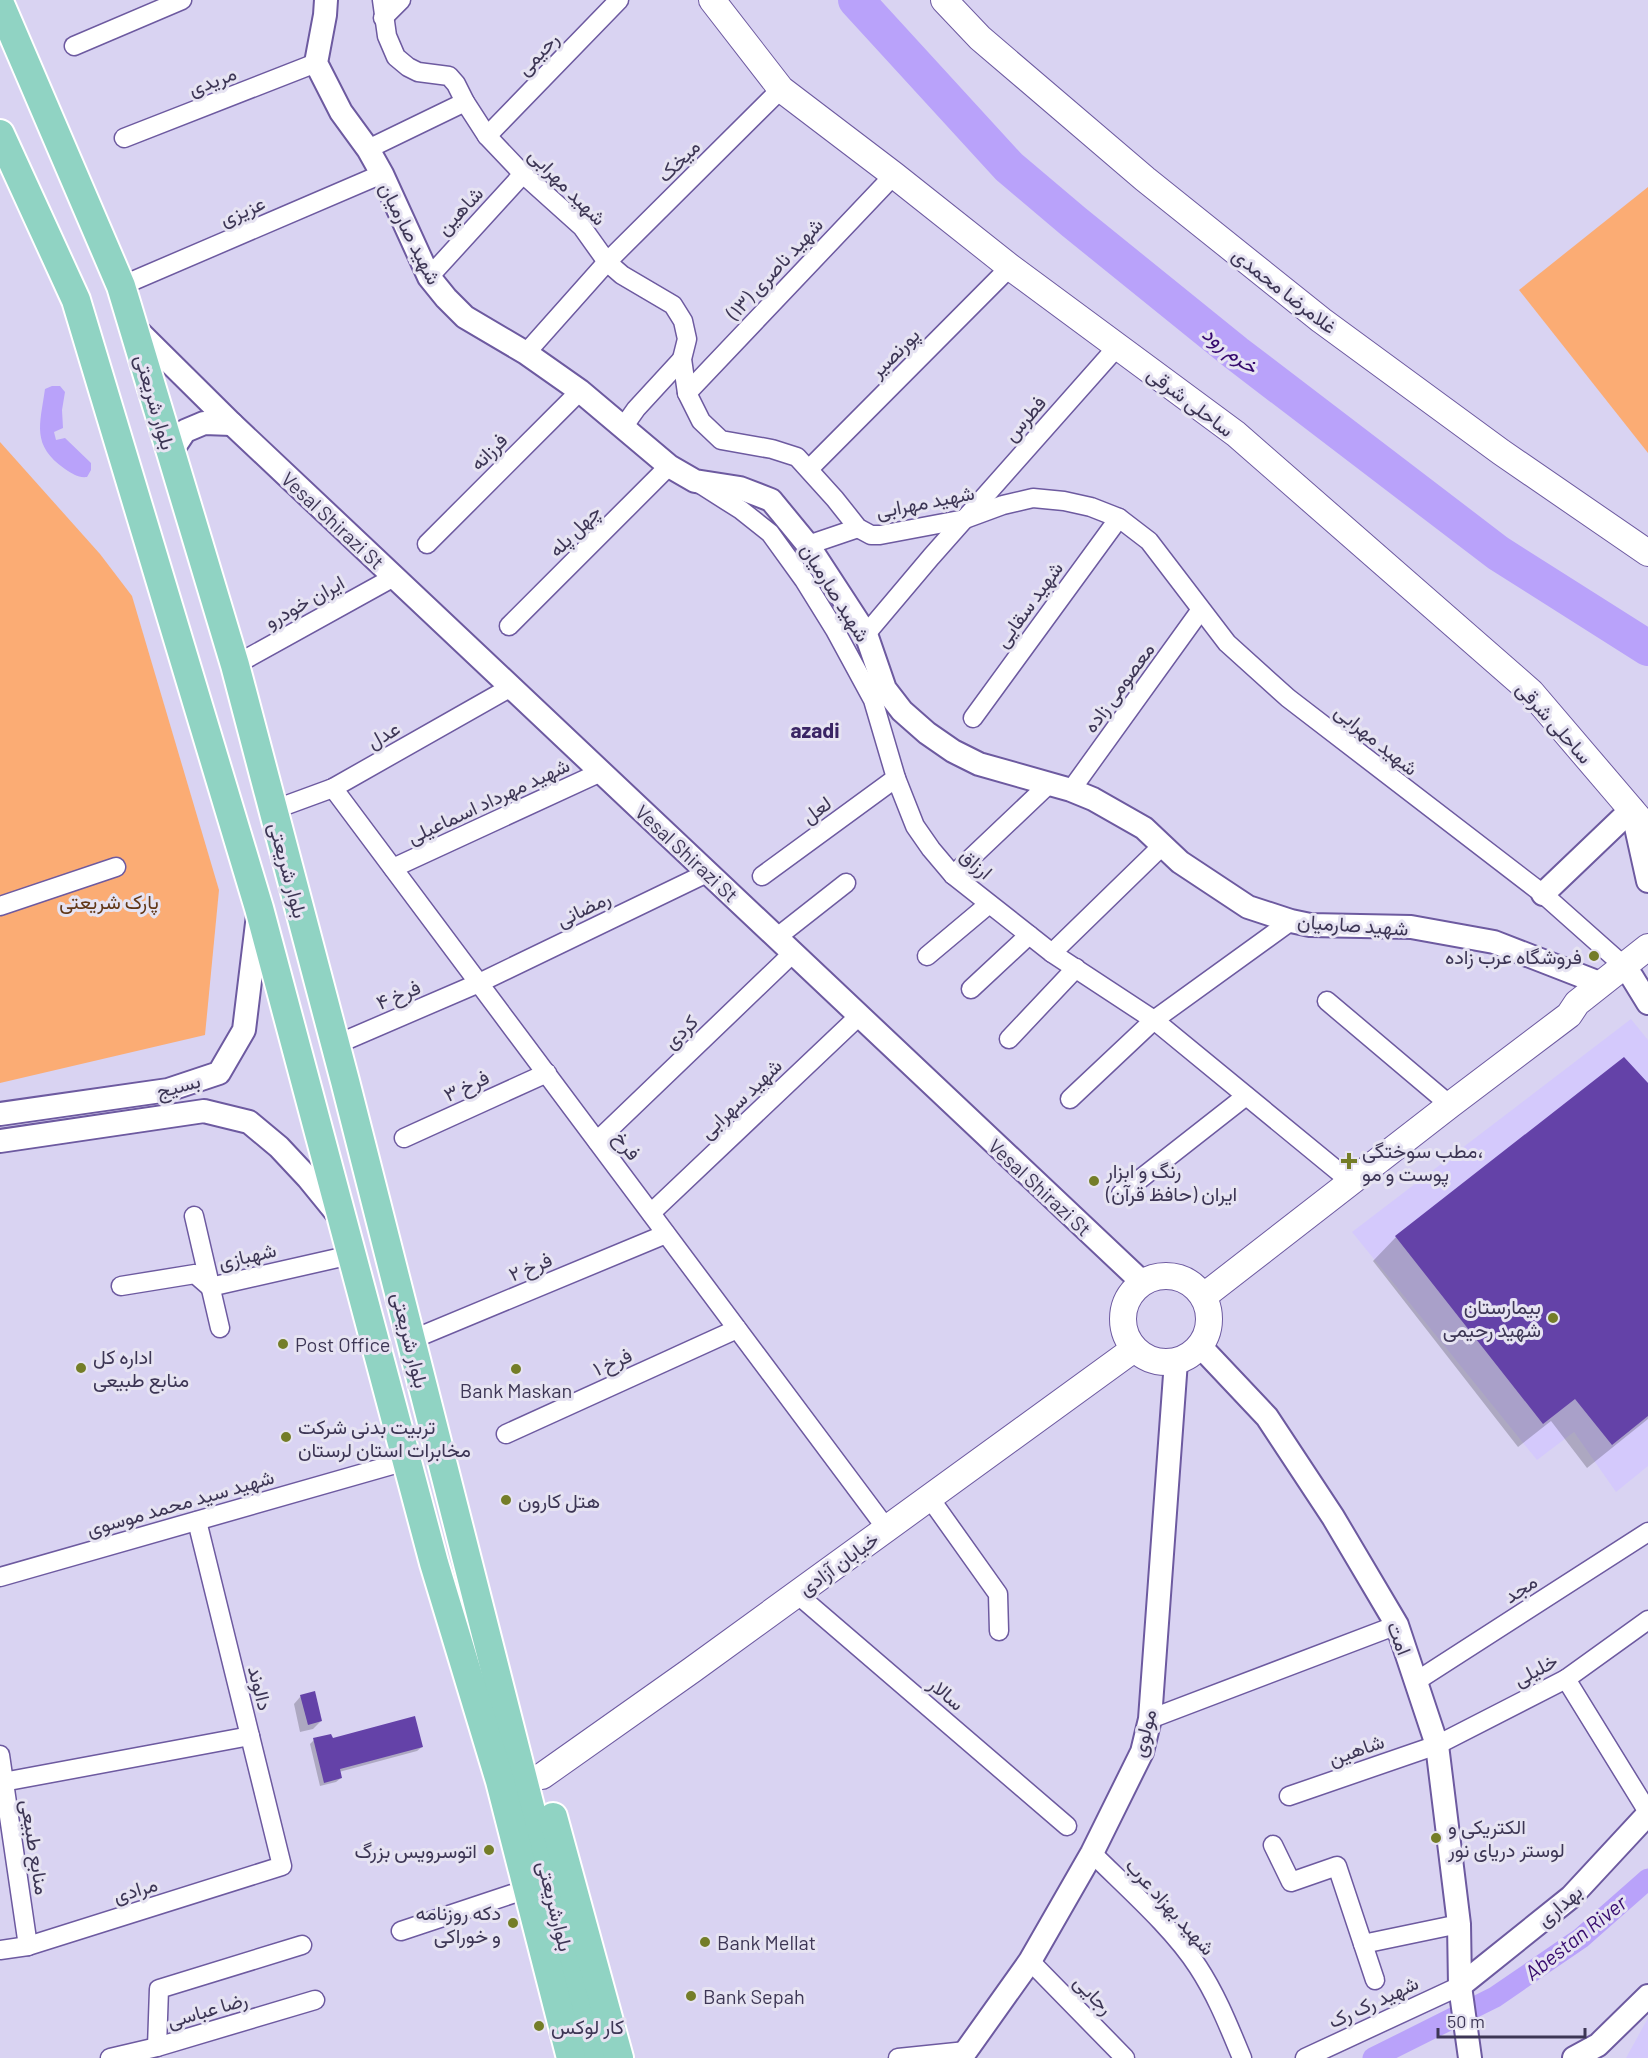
<svg xmlns="http://www.w3.org/2000/svg" width="1648" height="2058" font-family="Barlow,Vazirmatn,sans-serif">
  <style>
    .built { fill: #d4c9fc }
    .green { fill: #fbac74 }
    .water { fill: #b9a2fa }
    .shadow { fill: #0003 }
    .lines { fill: none; stroke-linecap: round; stroke-linejoin: round }
    .canal { stroke: #b9a2fa; stroke-width: 21 }
    .river { stroke: #b9a2fa; stroke-width: 36 }
    .building { fill: #6442a8 }
    .minor-casing { stroke: #6d5aa0; stroke-width: 21 }
    .tertiary-casing { stroke: #6d5aa0; stroke-width: 26 }
    .secondary-casing { stroke: #6d5aa0; stroke-width: 28 }
    .primary-casing { stroke: #fff; stroke-width: 32 }
    .minor { stroke: #fff; stroke-width: 18 }
    .tertiary { stroke: #fff; stroke-width: 22 }
    .secondary { stroke: #fff; stroke-width: 26 }
    .primary { stroke: #90d3c3; stroke-width: 28 }
    .poi-dot { fill: #747d28; stroke: #e6e3f2; stroke-width: 2 }
    .labels { text-anchor: middle; dominant-baseline: central; stroke-width: 6; stroke-linejoin: round; paint-order: stroke }
    .street-label { font-size: 20px; fill: #3d3655; stroke: #e6e3f2 }
    .park-label { font-size: 20px; fill: #613717; stroke: #e6e3f2 }
    .poi-label { font-size: 20px; fill: #3d3655; stroke: #e6e3f2; text-anchor: start }
    .water-label { font-size: 21px; font-style: italic; fill: #370b6e; stroke: #e6e3f2 }
    .neighbourhood-label { font-size: 21px; font-weight: bold; fill: #392464; stroke: #e6e3f2 }
  </style>
  <rect width="100%" height="100%" fill="#d9d3f2"/>
  <!-- built -->
  <g class="built">
    <path d="M1631,1019L1648,1040V1466L1616,1492L1574,1432L1537,1460L1352,1232Z"/>
    <path d="M1648,2018V2058H1626Z"/>
  </g>
  <!-- green -->
  <g class="green">
    <path d="M1648,187V453L1519,290Z"/>
    <path d="M0,442L100,554L132,596L219,890L205,1035L0,1083Z"/>
  </g>
  <!-- water -->
  <path class="water" d="M52,386H60L65,392L62,410L63,428L54,432L56,440L65,438L91,463V470L87,477C78,478 73,474 65,469C31,445 40,425 45,389Z"/>
  <!-- shadow -->
  <g class="shadow">
    <path d="M1648,1085V1419L1587,1468L1551,1421L1518,1447L1373,1261L1396,1237Z"/>
    <path d="M301,1696L321,1721L313,1729L300,1732L294,1704Z"/>
    <path d="M314,1740H331L422,1747L417,1751L339,1772L341,1778L336,1782L320,1786L310,1744Z"/>
  </g>
  <g class="lines">
    <!-- canal -->
    <path class="canal" d="M1373,2058L1495,1997L1581,1938L1648,1879"/>
    <!-- river -->
    <path class="river" d="M856,0L1009,167L1074,222L1236,353L1498,553L1648,648"/>
  </g>
  <!-- building -->
  <g class="building">
    <path d="M1624,1057L1648,1083V1416L1612,1445L1575,1399L1543,1424L1395,1236Z"/>
    <path d="M315,1691L322,1721L308,1725L300,1695Z"/>
    <path d="M415,1716L423,1747L340,1769L342,1778L324,1783L313,1738L331,1734L333,1738Z"/>
  </g>
  <g class="lines">
    <defs>
      <g id="minor">
        <path d="M382,0L387,36L396,57L408,67L418,72L449,76L456,84L465,102L487,136L523,174L582,227L607,262L622,275L673,305L683,321L687,339L682,359L687,393L701,421L721,440L772,449L797,457L835,499L858,528L871,535H880L965,519L1003,505L1033,498L1064,501L1091,507L1119,518L1149,541L1227,643L1288,698L1543,894L1624,966"/>
        <path d="M383,18L401,0"/>
        <path d="M74,46L182,0"/>
        <path d="M487,136L619,0"/>
        <path d="M124,138L316,63"/>
        <path d="M368,149L465,102"/>
        <path d="M429,277L523,174"/>
        <path d="M121,286L382,174"/>
        <path d="M526,353L607,262L781,89"/>
        <path d="M687,393L894,175"/>
        <path d="M624,426L636,409L682,359"/>
        <path d="M809,469L1010,267"/>
        <path d="M700,484L741,510L770,533L804,580L835,630L873,700L896,778L915,826L931,849L953,875L1052,953L1154,1020L1350,1181"/>
        <path d="M427,544L580,391"/>
        <path d="M808,545L858,528"/>
        <path d="M509,626L669,466"/>
        <path d="M866,634L931,557L1117,347"/>
        <path d="M235,665L394,577"/>
        <path d="M973,718L1119,518"/>
        <path d="M333,788L886,1528"/>
        <path d="M1071,790L1200,611"/>
        <path d="M273,810L333,788L511,687"/>
        <path d="M393,868L601,772"/>
        <path d="M953,875L1049,784"/>
        <path d="M762,876L896,778"/>
        <path d="M0,906L116,867"/>
        <path d="M776,938L846,883"/>
        <path d="M1052,953L1163,845"/>
        <path d="M927,956L989,904"/>
        <path d="M971,989L1029,935"/>
        <path d="M1327,1001L1450,1105"/>
        <path d="M1009,1039L1076,968"/>
        <path d="M335,1045L479,983L707,873"/>
        <path d="M1070,1099L1154,1020L1291,921"/>
        <path d="M404,1138L547,1073"/>
        <path d="M597,1141L793,953"/>
        <path d="M1121,1194L1246,1096"/>
        <path d="M651,1213L859,1016"/>
        <path d="M194,1216L220,1328"/>
        <path d="M121,1286L195,1274L210,1287L351,1255"/>
        <path d="M411,1340L666,1234"/>
        <path d="M506,1434L737,1329"/>
        <path d="M929,1497L998,1594L999,1631"/>
        <path d="M0,1577L406,1461"/>
        <path d="M797,1594L1067,1826"/>
        <path d="M1566,1679L1648,1812"/>
        <path d="M1415,1682L1648,1532"/>
        <path d="M1150,1719L1397,1625"/>
        <path d="M0,1755L28,1946"/>
        <path d="M3,1782L250,1736"/>
        <path d="M1289,1796L1437,1745L1566,1679L1648,1620"/>
        <path d="M1273,1845L1291,1882L1337,1866L1363,1944L1459,1924"/>
        <path d="M1092,1853C1126,1887 1173,1928 1198,1967C1217,1996 1229,2027 1242,2058"/>
        <path d="M401,1931L512,1894"/>
        <path d="M1363,1944L1375,1980"/>
        <path d="M0,1950L28,1946L282,1866L197,1521"/>
        <path d="M1030,1961L1125,2058"/>
        <path d="M157,2047L159,1989L302,1945"/>
        <path d="M110,2058L157,2047L315,2000"/>
        <path d="M898,2058L966,2051"/>
        <path d="M1305,2058L1460,1986"/>
      </g>
      <g id="tertiary">
        <path d="M326,0L325,15L316,63L341,112L368,149L382,174L429,277L446,298L465,317L526,353L580,391L669,466L695,481L740,488L771,500L808,545L866,634L885,689L902,711L927,733L953,751L979,764L1071,790L1093,799L1144,828L1180,862L1248,907L1291,921L1310,925L1411,927L1494,942L1602,984"/>
        <path d="M134,327L232,424L1142,1282"/>
        <path d="M171,452L185,431L204,423L232,424"/>
        <path d="M1632,809L1648,881"/>
        <path d="M1543,894L1632,809"/>
        <path d="M1632,977L1648,1003"/>
        <path d="M0,1114L168,1090L219,1073L244,1030L258,915"/>
        <path d="M0,1141L204,1111L249,1122L279,1147L308,1178L339,1216"/>
        <path d="M1200,1346L1267,1417L1333,1517L1397,1625L1437,1745L1459,1924L1460,1986L1470,2058"/>
        <path d="M1460,1986L1571,1897L1648,1814"/>
        <path d="M961,2058L1030,1961L1092,1853L1142,1752L1150,1719L1176,1361"/>
        <path d="M1574,2058L1598,2045L1648,1996"/>
      </g>
      <g id="secondary">
        <path d="M712,0L781,89L894,175L1010,267L1236,434L1531,692L1648,829"/>
        <path d="M944,0L980,38L1145,179L1321,320L1501,452L1648,553"/>
        <circle cx="1166" cy="1319" r="43"/>
        <path d="M1204,1296L1450,1105L1569,1015L1577,1003L1648,947"/>
        <path d="M542,1776L692,1670L1134,1349"/>
      </g>
      <g id="primary">
        <path d="M0,4L121,286L235,665L345,1081L594,2058"/>
        <path d="M0,134L76,300L259,908L434,1563L500,1781L571,2058"/>
        <path d="M553,1817L619,2058"/>
      </g>
    </defs>
    <!-- minor casing -->
    <use href="#minor" class="minor-casing"/>
    <!-- tertiary casing -->
    <use href="#tertiary" class="tertiary-casing"/>
    <!-- secondary casing -->
    <use href="#secondary" class="secondary-casing"/>
    <!-- primary casing -->
    <use href="#primary" class="primary-casing"/>
    <!-- minor -->
    <use href="#minor" class="minor"/>
    <!-- tertiary -->
    <use href="#tertiary" class="tertiary"/>
    <!-- secondary -->
    <use href="#secondary" class="secondary"/>
    <!-- primary -->
    <use href="#primary" class="primary"/>
  </g>
  <!-- markers -->
  <g class="poi-dot">
    <circle cx="1594" cy="956" r="6"/>
    <path d="M1346 1152h6v6h6v6h-6v6h-6v-6h-6v-6h6z"/>
    <circle cx="1094" cy="1181" r="6"/>
    <circle cx="1553" cy="1318" r="6"/>
    <circle cx="283" cy="1344" r="6"/>
    <circle cx="81" cy="1368" r="6"/>
    <circle cx="516" cy="1369" r="6"/>
    <circle cx="286" cy="1437" r="6"/>
    <circle cx="506" cy="1500" r="6"/>
    <circle cx="1436" cy="1838" r="6"/>
    <circle cx="489" cy="1850" r="6"/>
    <circle cx="513" cy="1923" r="6"/>
    <circle cx="705" cy="1942" r="6"/>
    <circle cx="691" cy="1996" r="6"/>
    <circle cx="539" cy="2026" r="6"/>
  </g>
  <g class="labels">
    <!-- street labels -->
    <g class="street-label">
      <text transform="translate(537 53) rotate(-46)">رحیمی</text>
      <text transform="translate(212 80) rotate(-21)">مریدی</text>
      <text transform="translate(678 160) rotate(-45)">میخک</text>
      <text transform="translate(568 186) rotate(45)">شهید مهرابی</text>
      <text transform="translate(242 210) rotate(-23)">عزیزی</text>
      <text transform="translate(459 210) rotate(-47)">شاهين</text>
      <text transform="translate(411 233) rotate(63)">شهید صارمیان</text>
      <text transform="translate(774 268) rotate(-47)">شهید ناصری (۱۳)</text>
      <text transform="translate(1285 290) rotate(38)">غلامرضا محمدی</text>
      <text transform="translate(894 352) rotate(-45)">پورنصیر</text>
      <text transform="translate(1191 401) rotate(37)">ساحلی شرقی</text>
      <text transform="translate(156 402) rotate(74)">بلوار شریعتی</text>
      <text transform="translate(1024 418) rotate(-49)">فطرس</text>
      <text transform="translate(488 451) rotate(-45)">فرزانه</text>
      <text transform="translate(925 501) rotate(-11)">شهید مهرابی</text>
      <text transform="translate(333 520) rotate(43)">Vesal Shirazi St</text>
      <text transform="translate(574 530) rotate(-45)">چهل پله</text>
      <text transform="translate(836 592) rotate(58)">شهید صارمیان</text>
      <text transform="translate(304 601) rotate(-29)">ایران خودرو</text>
      <text transform="translate(1028 604) rotate(-54)">شهید سقایی</text>
      <text transform="translate(1118 687) rotate(-54)">معصومی زاده</text>
      <text transform="translate(1555 722) rotate(48)">ساحلی شرقی</text>
      <text transform="translate(383 734) rotate(-29)">عدل</text>
      <text transform="translate(1377 739) rotate(39)">شهید مهرابی</text>
      <text transform="translate(488 800) rotate(-25)">شهید مهرداد اسماعیلی</text>
      <text transform="translate(816 809) rotate(-36)">لعل</text>
      <text transform="translate(687 853) rotate(43)">Vesal Shirazi St</text>
      <text transform="translate(977 863) rotate(42)">ارزاق</text>
      <text transform="translate(289 870) rotate(75)">بلوار شریعتی</text>
      <text transform="translate(583 908) rotate(-26)">رمضانی</text>
      <text transform="translate(1353 924) rotate(4)">شهید صارمیان</text>
      <text transform="translate(398 994) rotate(-23)">فرخ ۴</text>
      <text transform="translate(680 1031) rotate(-44)">کردی</text>
      <text transform="translate(178 1085) rotate(-15)">بسیج</text>
      <text transform="translate(466 1085) rotate(-25)">فرخ ۳</text>
      <text transform="translate(740 1098) rotate(-44)">شهید سهرابی</text>
      <text transform="translate(628 1145) rotate(53)">فرخ</text>
      <text transform="translate(1040 1187) rotate(43)">Vesal Shirazi St</text>
      <text transform="translate(247 1255) rotate(-13)">شهبازی</text>
      <text transform="translate(530 1266) rotate(-23)">فرخ ۲</text>
      <text transform="translate(411 1340) rotate(76)">بلوار شریعتی</text>
      <text transform="translate(612 1361) rotate(-24)">فرخ ۱</text>
      <text transform="translate(180 1502) rotate(-16)">شهید سید محمد موسوی</text>
      <text transform="translate(838 1563) rotate(-36)">خیابان آزادی</text>
      <text transform="translate(1520 1588) rotate(-33)">مجد</text>
      <text transform="translate(1400 1638) rotate(69)">امت</text>
      <text transform="translate(1535 1669) rotate(-28)">خلیلی</text>
      <text transform="translate(261 1688) rotate(76)">دالوند</text>
      <text transform="translate(947 1693) rotate(41)">سالار</text>
      <text transform="translate(1143 1733) rotate(-76)">مولوی</text>
      <text transform="translate(1356 1749) rotate(-19)">شاهین</text>
      <text transform="translate(36 1847) rotate(81)">منابع طبیعی</text>
      <text transform="translate(135 1889) rotate(-17)">مرادی</text>
      <text transform="translate(1559 1905) rotate(-41)">بهداری</text>
      <text transform="translate(556 1906) rotate(76)">بلوارشریعتی</text>
      <text transform="translate(1171 1906) rotate(48)">شهید بهزاد عرب</text>
      <text transform="translate(1094 1994) rotate(46)">رجایی</text>
      <text transform="translate(1373 2001) rotate(-25)">شهید رک رک</text>
      <text transform="translate(207 2009) rotate(-16)">رضا عباسی</text>
    </g>
    <!-- park labels -->
    <g class="park-label">
      <text x="109" y="901">پارک شریعتی</text>
    </g>
    <!-- poi labels -->
    <g class="poi-label">
      <text x="1582" y="956" text-anchor="end">فروشگاه عرب زاده</text>
      <text x="1362" y="1150">مطب سوختگی،<tspan x="1362" dy="23">پوست و مو</tspan></text>
      <text x="1106" y="1170">رنگ و ابزار<tspan x="1106" dy="23">ایران (حافظ قرآن)</tspan></text>
      <text x="1541" y="1306" text-anchor="end">بیمارستان<tspan x="1541" dy="23">شهید رحیمی</tspan></text>
      <text x="295" y="1344">Post Office</text>
      <text x="93" y="1356">اداره کل<tspan x="93" dy="23">منابع طبیعی</tspan></text>
      <text x="516" y="1390" text-anchor="middle">Bank Maskan</text>
      <text x="298" y="1426">تربیت بدنی شرکت<tspan x="298" dy="23">مخابرات استان لرستان</tspan></text>
      <text x="518" y="1500">هتل کارون</text>
      <text x="1448" y="1826">الکتریکی و<tspan x="1448" dy="23">لوستر دریای نور</tspan></text>
      <text x="477" y="1850" text-anchor="end">اتوسرویس بزرگ</text>
      <text x="501" y="1912" text-anchor="end">دکه روزنامه<tspan x="501" dy="23">و خوراکی</tspan></text>
      <text x="717" y="1942">Bank Mellat</text>
      <text x="703" y="1996">Bank Sepah</text>
      <text x="551" y="2026">کار لوکس</text>
    </g>
    <!-- water labels -->
    <g class="water-label">
      <text transform="translate(1231 349) rotate(38)">خرم رود</text>
      <text transform="translate(1575 1937) rotate(-38)">Abestan River</text>
    </g>
    <!-- neighbourhood labels -->
    <g class="neighbourhood-label">
      <text x="815" y="729">azadi</text>
    </g>
  </g>
  <!-- scale -->
  <path d="M1438 2028v9h147v-9" fill="none" stroke="#3d3655" stroke-width="3"/>
  <text x="1447" y="2028" font-size="18" fill="#3d3655" stroke="#e6e3f2" stroke-width="4.5" paint-order="stroke">50 m</text>
</svg>
